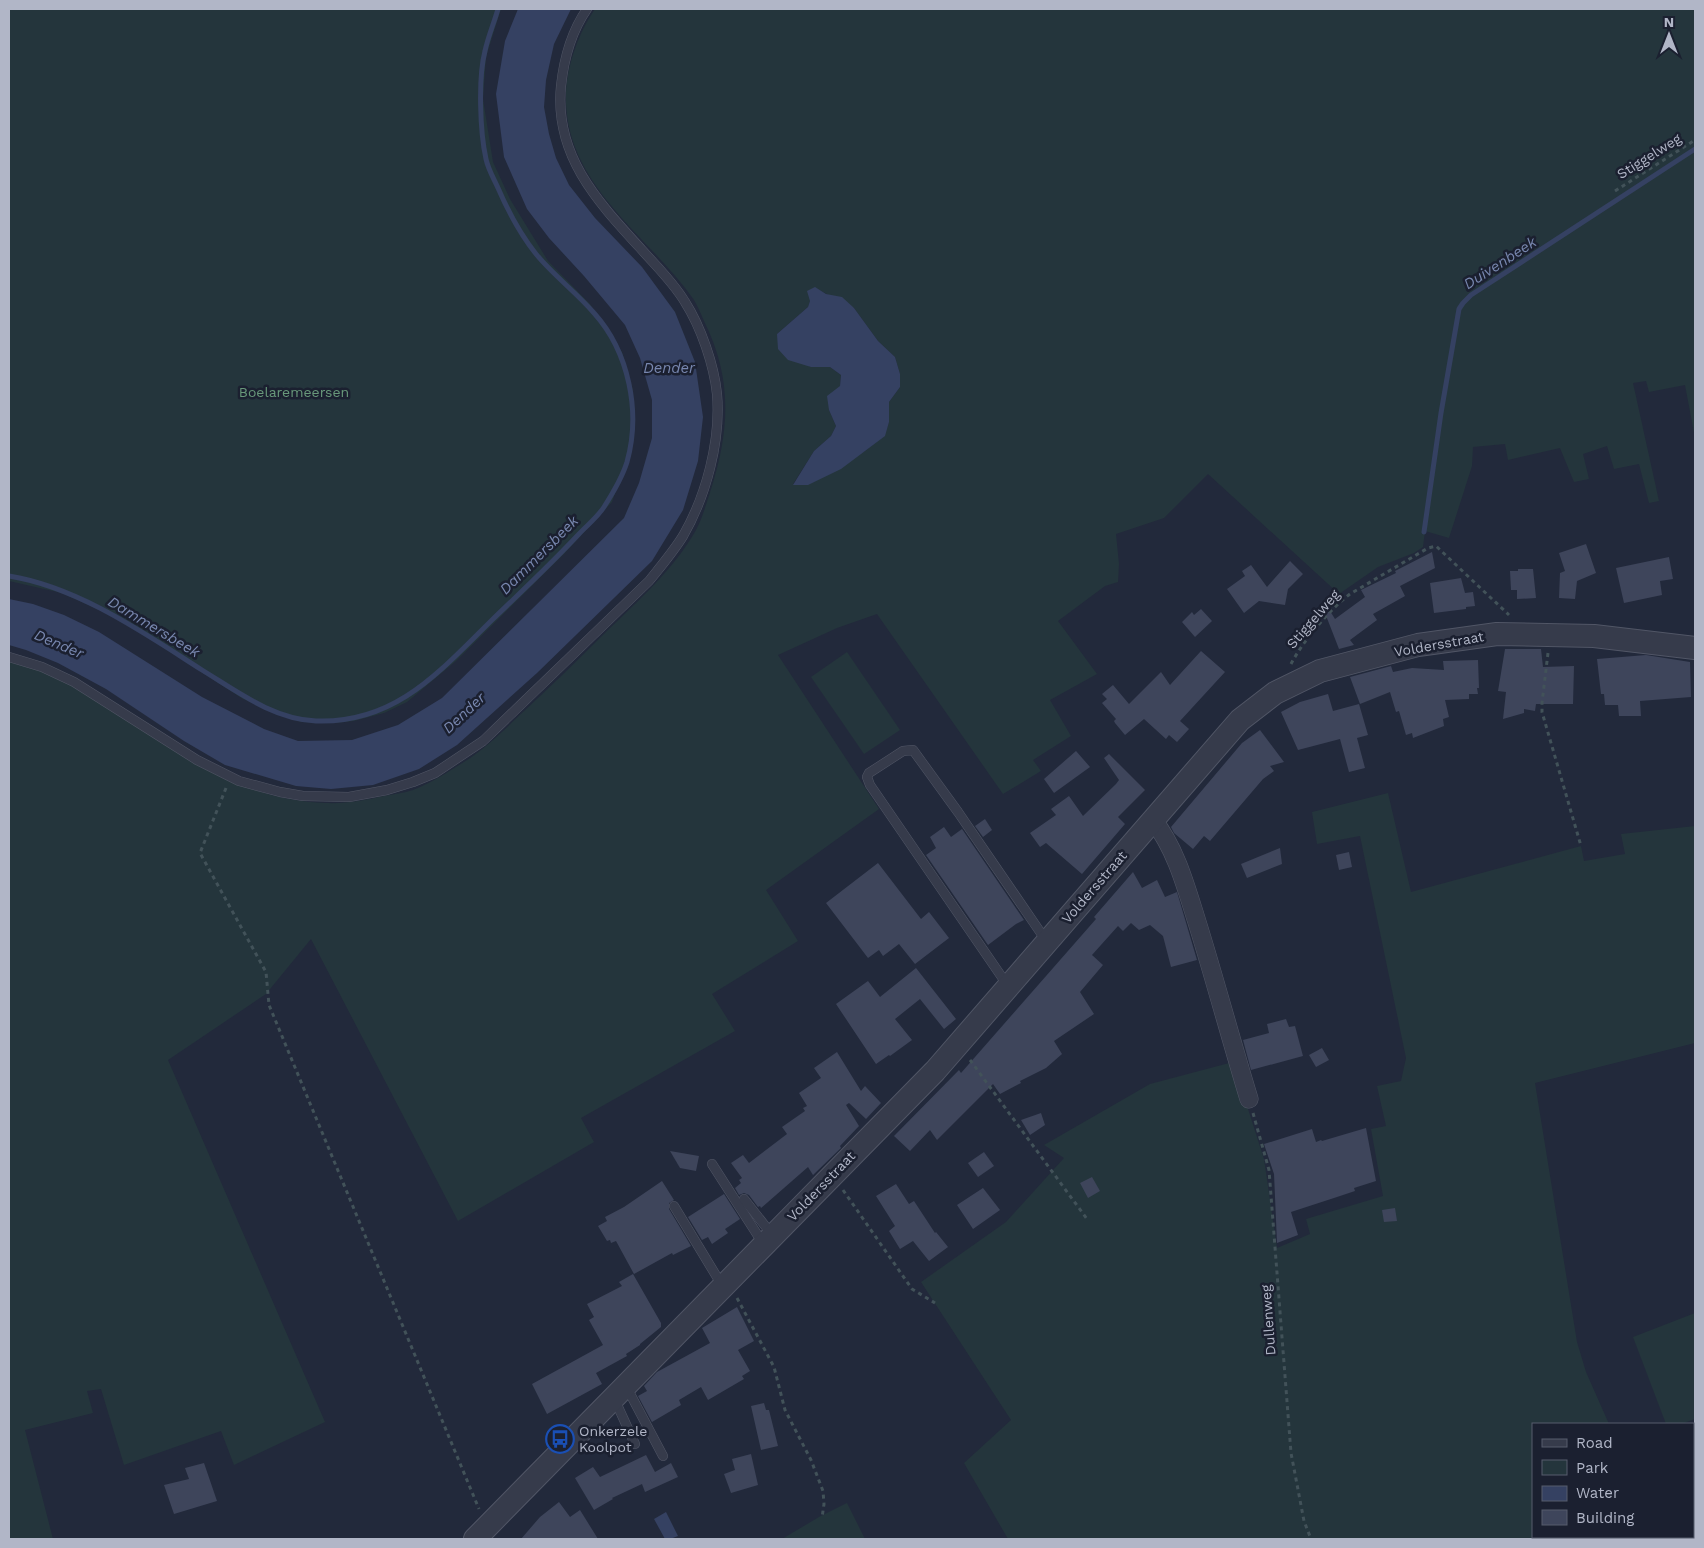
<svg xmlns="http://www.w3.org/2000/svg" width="1704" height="1548" font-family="'Work Sans',sans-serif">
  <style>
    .green { fill: #24353c; fill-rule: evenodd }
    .water { fill: #354162 }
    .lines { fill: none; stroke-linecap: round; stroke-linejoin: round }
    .stream { stroke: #354162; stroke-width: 5 }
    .building { fill: #3e455b }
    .service-casing { stroke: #515666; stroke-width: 10 }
    .minor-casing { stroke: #515666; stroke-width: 19 }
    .tertiary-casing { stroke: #515666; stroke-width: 24 }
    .path { stroke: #425259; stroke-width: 3; stroke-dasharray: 4 4; stroke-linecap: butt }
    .service { stroke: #363b4b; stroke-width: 9 }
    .minor { stroke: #363b4b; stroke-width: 18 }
    .tertiary { stroke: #363b4b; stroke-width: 22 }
    .labels { text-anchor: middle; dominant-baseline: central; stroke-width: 5; stroke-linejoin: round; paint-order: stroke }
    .street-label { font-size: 14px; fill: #b1b6c7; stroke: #1b2030 }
    .park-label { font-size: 14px; fill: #68987a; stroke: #1b2030 }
    .poi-label { font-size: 14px; fill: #b1b6c7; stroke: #1b2030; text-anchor: start }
    .water-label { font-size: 15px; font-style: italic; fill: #7887af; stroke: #1b2030 }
  </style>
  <rect width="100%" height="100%" fill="#22293b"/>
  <!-- green -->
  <g class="green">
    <path d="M9,9H501L486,57L483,99L493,162L510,199L548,261L590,304L622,352L633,390V442L612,502L564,554L456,661L407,702L384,713L354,721L335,723L301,722L277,713L243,699L119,619L62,593L9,581Z"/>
    <path d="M595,9H1695V438L1685,385L1649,392L1646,381L1633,383L1659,501L1649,503L1639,464L1614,469L1607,446L1583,454L1589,479L1574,482L1560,448L1508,460L1505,444L1473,447L1472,466L1449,538L1425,531L1423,547L1414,553L1378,567L1339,594L1208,474L1164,518L1116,534L1119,564L1118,582L1105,586L1058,621L1097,674L1050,700L1071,736L1033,760L1041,771L1003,794L877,614L837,628L778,655L879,809L766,890L798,941L712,994L735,1031L581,1118L594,1142L458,1221L311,939L266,994L168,1060L325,1422L234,1465L221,1431L124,1465L101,1389L87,1391L93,1413L25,1430L53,1539H9V660L57,676L219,776C252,791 289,802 326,803C345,804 366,800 384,796C393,794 404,793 413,790C431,783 448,772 464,762C486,748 504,730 522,713C551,686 579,659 607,631C637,602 675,568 696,530C703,517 707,501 712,486C730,428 732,377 704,321C701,314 698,307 694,300C647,233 562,184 566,91C568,63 579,32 595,9ZM815,288L854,308L878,341L895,357L900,374V387L889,402V422L884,436L865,451L793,484L814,451L831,436L836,426L829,410L840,386L841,375L830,367H810L777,334L808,307Z"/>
    <path d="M847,652L900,730L864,754L811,677Z"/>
    <path d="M1388,793L1411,892L1581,846L1584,861L1625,854L1621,834L1695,826V1043L1535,1083L1577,1342L1586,1372L1609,1424H1533V1537H1651L1652,1539H1008L964,1463L1011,1420L921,1282L1006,1222L1064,1158L1044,1145L1150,1084L1233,1062L1264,1159L1277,1248L1310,1234L1306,1219L1383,1196L1371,1129L1386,1126L1377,1086L1401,1081L1406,1058L1360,836L1317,844L1312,812Z"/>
    <path d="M1695,1313V1419L1681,1424H1666L1633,1337Z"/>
    <path d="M847,1503L865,1539H782L819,1517Z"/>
  </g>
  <!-- water -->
  <g class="water">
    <path d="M518,9H571L554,44L546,80L544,107L549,134L556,158L569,185L595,218L642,267L675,312L695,362L703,417L698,461L683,510L652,561L537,673L457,745L419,769L373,785L331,789L296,786L225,765L184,741L106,689L58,663L26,650L9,645V599L33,604L64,615L99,632L202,697L264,729L298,741L352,740L398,725L442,698L624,518L639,483L652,438V400L640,358L625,325L584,276L549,238L527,209L504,157L496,94L505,41Z"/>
    <path d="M815,287L826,294L842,297L854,308L878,341L895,357L900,374V387L889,402V422L885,436L841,469L808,485H793L814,451L831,436L836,426L829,410L827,396L840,386L841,375L830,367H811L788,360L778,349L777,334L808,307L810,301L807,291Z"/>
    <path d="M666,1512L678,1536L670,1539H665L654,1519Z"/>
  </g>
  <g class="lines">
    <!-- stream -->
    <g class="stream">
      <path d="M1424,532L1441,413L1459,309L1463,303L1471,295L1695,149"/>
      <path d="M9,576C78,587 144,633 202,670C238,692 273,719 316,721C396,724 440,671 492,620C521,592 550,565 578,535C586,526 597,518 604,507C611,496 623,475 627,462C641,412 629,352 594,313C576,292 553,275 536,254C520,234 508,211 498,188C494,179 488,169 486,159C480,132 478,78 485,51C488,37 494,23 498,9"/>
    </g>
  </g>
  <!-- building -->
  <g class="building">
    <path d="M1586,544L1596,573L1577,581L1575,599L1559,598L1560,573L1565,571L1559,553Z"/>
    <path d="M1432,552L1435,568L1400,586L1405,596L1373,614L1377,620L1350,640L1354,645L1339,649L1325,613L1330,611L1335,619L1365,597L1361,590L1396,573L1395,571Z"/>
    <path d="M1669,557L1673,579L1660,581L1662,595L1624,603L1616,568Z"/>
    <path d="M1290,561L1303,574L1288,589L1285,605L1259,601L1244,613L1227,589L1245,576L1242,571L1251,565L1267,587Z"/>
    <path d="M1518,569H1533L1536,598L1517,599V590H1511L1510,571H1518Z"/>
    <path d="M1461,578L1465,593L1473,592L1475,606L1466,607V609L1434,613L1430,583Z"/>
    <path d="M1201,609L1212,621L1195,637L1182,622L1192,612L1194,615Z"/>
    <path d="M1505,649H1541L1543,667L1574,666L1573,704H1536L1535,711L1524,709V713L1503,719L1506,692L1498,691Z"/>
    <path d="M1201,651L1225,672L1180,721L1189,729L1177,742L1169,735L1166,739L1144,719L1125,735L1115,723L1114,721L1116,719L1102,703L1107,699L1102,694L1113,685L1129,704L1161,672L1170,685Z"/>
    <path d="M1646,655L1690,662L1691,697L1640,701L1641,716H1619L1618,705H1605L1604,694H1601L1597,659Z"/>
    <path d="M1478,660L1479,688H1477L1478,694H1469V699L1445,700L1449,717L1443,719L1444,726L1413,738L1412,733L1406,735L1399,711L1396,712L1390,692L1360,704L1350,677L1391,666L1393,672L1412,668L1444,670L1443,661Z"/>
    <path d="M1328,694L1333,711L1359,704L1368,735L1357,738L1365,768L1349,772L1340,739L1298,750L1281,712L1300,702Z"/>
    <path d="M1260,730L1284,762L1270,766L1274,771L1263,779L1210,841L1204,836L1193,849L1174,833L1171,827L1242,743Z"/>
    <path d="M1076,751L1090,767L1054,793L1044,779Z"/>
    <path d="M1109,754L1145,790L1118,817L1125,824L1082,874L1046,843L1040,847L1030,833L1056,815L1051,809L1069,796L1083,816L1116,784L1119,780L1104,758Z"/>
    <path d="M985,819L992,830L983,837L975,826Z"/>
    <path d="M944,827L951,837L962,829L1024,920L1016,924L988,945L926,855L936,848L930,837Z"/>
    <path d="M1280,848L1282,864L1247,878L1241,864Z"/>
    <path d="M1349,852L1352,867L1339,870L1336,855Z"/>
    <path d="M878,863L921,919L929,912L949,938L915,964L899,944L883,956L879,950L868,958L826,903Z"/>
    <path d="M1133,872L1142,888L1157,880L1165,897L1177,892L1197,960L1171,967L1163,936L1150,925L1139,930L1131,923L1123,931L1118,926L1092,955L1103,965L1080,992L1094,1014L1054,1041L1062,1054L1046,1068L1020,1081L1021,1083L1000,1094L993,1084L937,1140L930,1130L910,1151L894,1136L959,1070L961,1073L1096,919L1094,917Z"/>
    <path d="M916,968L956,1019L944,1029L920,999L895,1019L912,1040L890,1056L889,1055L876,1064L836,1004L868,981L880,997Z"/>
    <path d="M1286,1019L1289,1027L1295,1026L1303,1056L1251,1070L1243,1040L1269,1033L1267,1024Z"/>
    <path d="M1322,1048L1329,1060L1316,1067L1309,1055Z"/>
    <path d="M837,1052L861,1091L865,1086L881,1103L866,1119L849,1103L846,1105L859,1126L840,1146L841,1148L813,1175L808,1167L761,1208L760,1206L758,1207L749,1195L744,1193L739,1195L735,1188L741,1183L739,1180L742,1178L731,1163L743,1155L749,1163L787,1134L782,1127L805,1111L803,1108L807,1106L799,1093L821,1078L814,1068Z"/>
    <path d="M1041,1113L1045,1125L1030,1135L1021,1120Z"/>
    <path d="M1366,1128L1376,1181L1354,1188L1355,1191L1334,1198L1291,1212L1298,1235L1277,1243L1274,1174L1264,1144L1312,1129L1316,1142L1321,1140L1322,1141Z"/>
    <path d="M670,1151L699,1156L696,1171L680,1168Z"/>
    <path d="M984,1152L994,1166L978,1177L968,1163Z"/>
    <path d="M1092,1177L1100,1191L1088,1198L1080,1183Z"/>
    <path d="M662,1181L674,1200L669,1203V1209L691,1246L673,1255L672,1253L634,1274L616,1241L611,1243L610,1240L607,1241L598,1226L607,1221L605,1217L624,1207Z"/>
    <path d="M896,1184L909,1204L914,1201L935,1233L936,1232L948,1247L929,1261L913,1241L900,1249L889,1231L895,1226L876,1196Z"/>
    <path d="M983,1188L1000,1210L973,1229L957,1205Z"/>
    <path d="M724,1194L740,1219L725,1229L728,1233L712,1244L708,1237L702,1240L688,1217Z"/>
    <path d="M1395,1208L1397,1221L1384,1222L1382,1210Z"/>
    <path d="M633,1274L661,1323V1327L640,1344V1345L626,1354L627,1356L596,1373L602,1384L547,1414L532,1384L603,1345L589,1320L594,1317L587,1304L622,1286L619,1282Z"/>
    <path d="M737,1307L754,1341L738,1350L750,1371L742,1376L744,1379L708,1400L701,1387L679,1400L681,1405L652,1422L638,1396L647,1391L644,1386L657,1372L710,1343L702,1328Z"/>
    <path d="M764,1403L766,1410H769L778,1446L761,1450L751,1406Z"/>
    <path d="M751,1454L758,1485L731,1493L724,1474L735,1470L732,1459Z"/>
    <path d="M646,1455L655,1472L671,1463L678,1477L645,1492L642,1484L612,1498L613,1499L594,1510L575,1478L593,1467L600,1477Z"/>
    <path d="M204,1463L217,1501L174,1514L164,1485L189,1479L185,1468Z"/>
    <path d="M559,1502L570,1517L580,1510L598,1539H521L540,1517Z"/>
  </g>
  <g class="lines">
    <defs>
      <g id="service">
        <path d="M9,657L42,667L74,682L197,760L239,781L280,792L303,796L349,797L387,790L413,782L435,773L483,741L649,581C661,566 673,552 683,536C706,496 721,441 717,394C714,365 701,327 685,302C673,282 657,267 642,250C598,202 554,156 561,86C564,58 571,32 587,9"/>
        <path d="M1008,986L870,785L867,777L869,773L903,751L913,750L958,812L1047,942"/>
        <path d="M712,1164L764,1245"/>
        <path d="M744,1199L773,1236"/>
        <path d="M674,1206L723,1287"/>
        <path d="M626,1386L663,1456"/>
        <path d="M614,1398L635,1444"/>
      </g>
      <path id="minor" d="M1153,820C1176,849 1186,887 1197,922C1215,980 1231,1040 1249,1099"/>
      <path id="tertiary" d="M475,1539L935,1071L1240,720L1275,693L1320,671L1418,645L1497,634L1594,636L1695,648"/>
    </defs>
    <!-- service casing -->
    <use href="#service" class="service-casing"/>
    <!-- minor casing -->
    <use href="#minor" class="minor-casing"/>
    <!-- tertiary casing -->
    <use href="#tertiary" class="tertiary-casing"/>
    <!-- path -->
    <g class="path">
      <path d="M1615,191L1695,140"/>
      <path d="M1548,653L1542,703V712L1581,846"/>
      <path d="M1291,664C1303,641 1329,610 1350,594L1428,548L1436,546L1509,615"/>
      <path d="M226,788L200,853L266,972L269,1005L479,1509"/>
      <path d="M970,1060L1087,1219"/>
      <path d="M1253,1113L1269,1170L1291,1453L1304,1521L1311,1539"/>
      <path d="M843,1190L912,1289L935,1303"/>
      <path d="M737,1298L774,1367L785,1410L811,1460L823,1491L824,1504L822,1518"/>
    </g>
    <!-- service -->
    <use href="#service" class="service"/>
    <!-- minor -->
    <use href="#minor" class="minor"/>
    <!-- tertiary -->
    <use href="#tertiary" class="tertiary"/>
  </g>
  <!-- icons -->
  <defs>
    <symbol id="bus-ring" viewBox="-11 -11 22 22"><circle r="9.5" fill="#1b2030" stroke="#1a4fb4" stroke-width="1.5"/><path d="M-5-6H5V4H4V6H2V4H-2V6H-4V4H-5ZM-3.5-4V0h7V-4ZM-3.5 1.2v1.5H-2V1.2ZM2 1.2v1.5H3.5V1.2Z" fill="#1a4fb4"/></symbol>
  </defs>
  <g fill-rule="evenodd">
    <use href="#bus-ring" x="544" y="1423" width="32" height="32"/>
  </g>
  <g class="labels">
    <!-- street labels -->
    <g class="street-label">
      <text transform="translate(1649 156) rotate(-32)">Stiggelweg</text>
      <text transform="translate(1313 619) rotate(-49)">Stiggelweg</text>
      <text transform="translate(1439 644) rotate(-10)">Voldersstraat</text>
      <text transform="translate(1094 887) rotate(-49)">Voldersstraat</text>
      <text transform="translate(821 1186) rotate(-46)">Voldersstraat</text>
      <text transform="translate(1268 1320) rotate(-94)">Dullenweg</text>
    </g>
    <!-- park labels -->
    <g class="park-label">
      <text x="294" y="392">Boelaremeersen</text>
    </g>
    <!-- poi labels -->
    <g class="poi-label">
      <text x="579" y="1431">Onkerzele<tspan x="579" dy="16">Koolpot</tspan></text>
    </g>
    <!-- water labels -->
    <g class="water-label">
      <text transform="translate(1500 263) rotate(-33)">Duivenbeek</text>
      <text x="669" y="368">Dender</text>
      <text transform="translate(539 555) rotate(-45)">Dammersbeek</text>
      <text transform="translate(154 627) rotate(31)">Dammersbeek</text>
      <text transform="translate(59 644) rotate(23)">Dender</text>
      <text transform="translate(464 713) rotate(-43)">Dender</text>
    </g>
  </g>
  <!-- border -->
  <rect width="1704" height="1548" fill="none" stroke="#b1b6c7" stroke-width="20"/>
  <!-- legend -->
  <rect x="1532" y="1423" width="162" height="115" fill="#1b2030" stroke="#575c6c"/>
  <rect x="1542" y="1439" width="25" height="8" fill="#363b4b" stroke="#575c6c"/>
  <text x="1576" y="1448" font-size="15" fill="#b1b6c7">Road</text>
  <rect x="1542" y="1460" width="25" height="15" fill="#24353c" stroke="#575c6c"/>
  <text x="1576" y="1473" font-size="15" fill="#b1b6c7">Park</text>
  <rect x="1542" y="1486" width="25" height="15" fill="#354162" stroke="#575c6c"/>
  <text x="1576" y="1498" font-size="15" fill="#b1b6c7">Water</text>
  <rect x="1542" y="1510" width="25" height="15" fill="#3e455b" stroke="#575c6c"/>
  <text x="1576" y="1523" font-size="15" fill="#b1b6c7">Building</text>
  <!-- north arrow -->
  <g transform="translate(1669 35)" stroke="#1b2030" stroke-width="4" paint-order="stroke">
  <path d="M0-4L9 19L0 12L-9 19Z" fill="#b1b6c7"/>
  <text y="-8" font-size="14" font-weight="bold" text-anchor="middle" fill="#b1b6c7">N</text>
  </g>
</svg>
